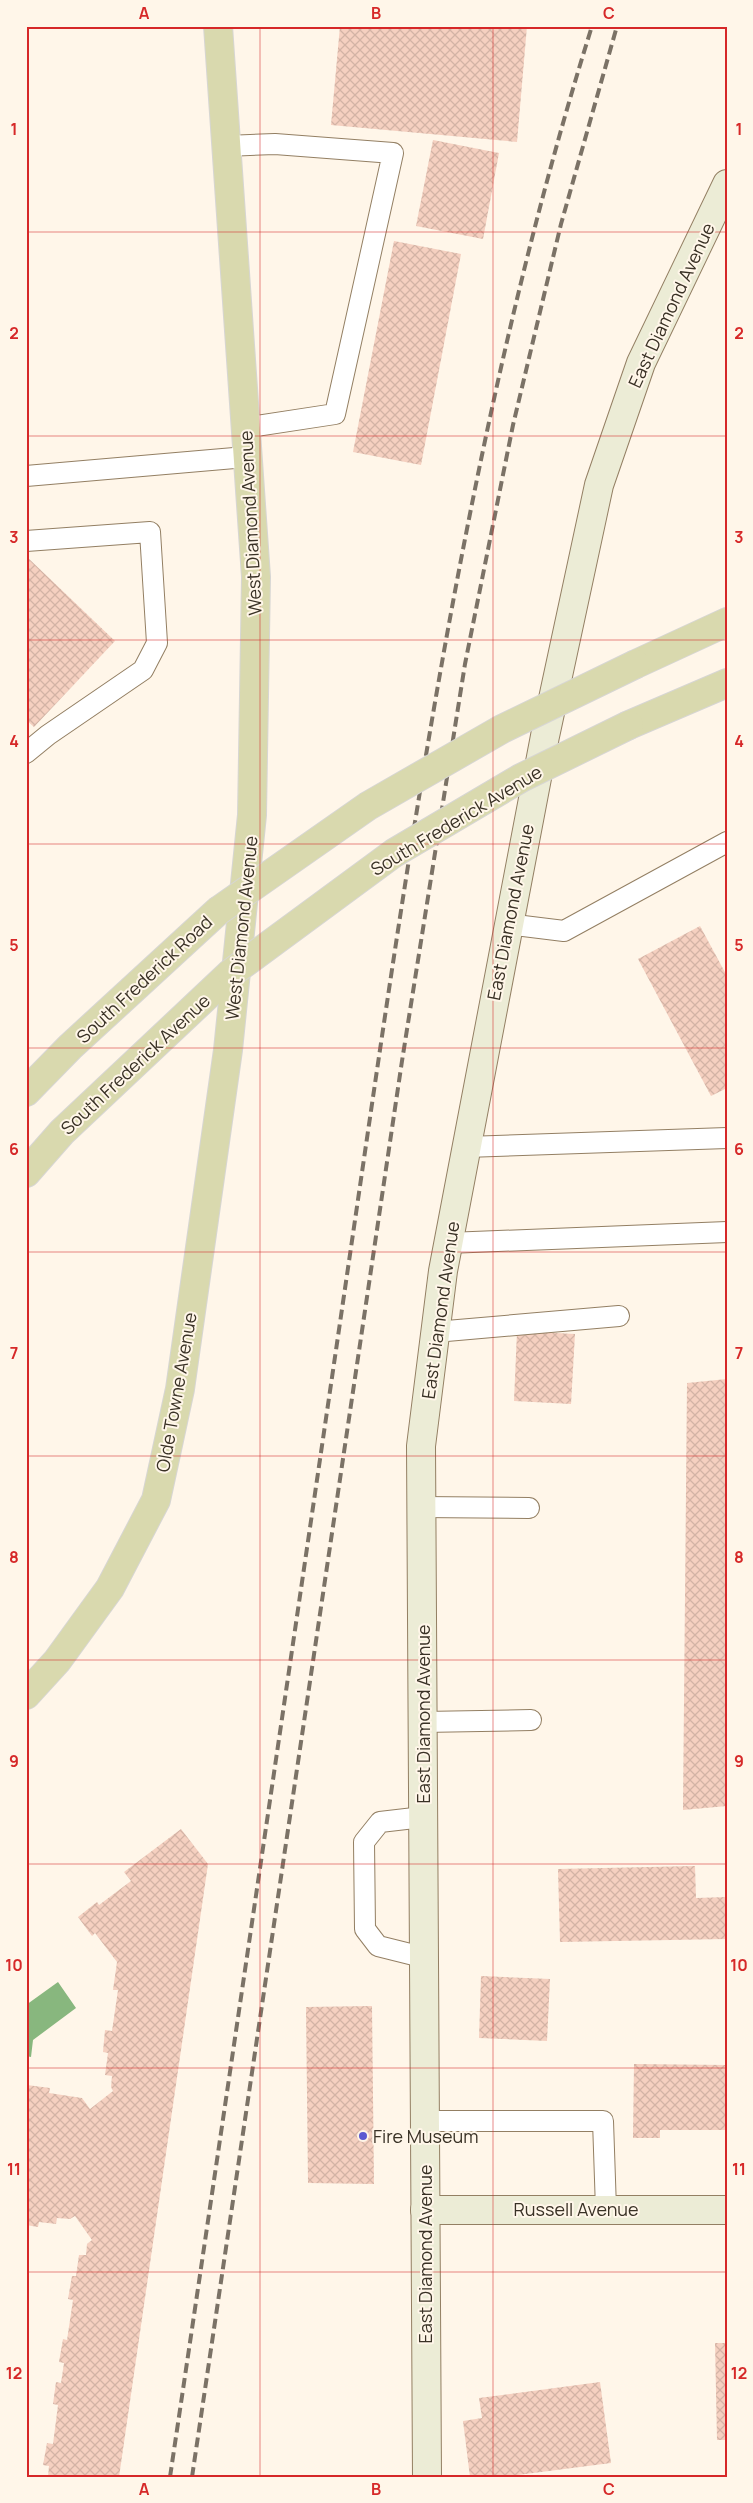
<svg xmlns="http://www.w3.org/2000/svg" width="753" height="2503" font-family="Manrope,sans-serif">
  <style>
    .water { fill: #88b77e }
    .building { fill: url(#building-cross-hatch) }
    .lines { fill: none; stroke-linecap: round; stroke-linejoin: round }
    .lane-casing { stroke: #937f63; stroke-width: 22 }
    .secondary-casing { stroke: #937f63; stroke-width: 30 }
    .primary-casing { stroke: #d7d6d3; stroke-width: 30 }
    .lane { stroke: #fff; stroke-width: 20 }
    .secondary { stroke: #ececd6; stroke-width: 28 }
    .primary { stroke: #d9d9ae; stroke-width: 28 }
    .rail { stroke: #7b7266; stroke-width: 4; stroke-dasharray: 10 5; stroke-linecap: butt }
    .primary-bridge-casing { stroke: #d7d6d3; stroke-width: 30; stroke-linecap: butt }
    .primary-bridge { stroke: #d9d9ae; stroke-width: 28 }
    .grid { fill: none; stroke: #d62828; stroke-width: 1; stroke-opacity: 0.55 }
    .poi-dot { fill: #5b59d1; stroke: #fff6e9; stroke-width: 2 }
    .labels { text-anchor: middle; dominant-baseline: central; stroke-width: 4; stroke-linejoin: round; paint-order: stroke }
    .street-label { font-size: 18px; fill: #393125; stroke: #fff6e9 }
    .poi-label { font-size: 18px; fill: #393125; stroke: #fff6e9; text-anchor: start }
    .neatline { fill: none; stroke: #d62828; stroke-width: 2 }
    .grid-label { font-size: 16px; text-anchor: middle; font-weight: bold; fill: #d62828 }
  </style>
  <defs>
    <pattern id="building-cross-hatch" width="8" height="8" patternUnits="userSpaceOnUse" patternTransform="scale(1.25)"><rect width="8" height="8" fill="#f5d0c0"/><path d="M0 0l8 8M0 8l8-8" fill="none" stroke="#d3b3a5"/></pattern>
  </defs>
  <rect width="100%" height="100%" fill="#fff6e9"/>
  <!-- water -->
  <path class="water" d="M58,1982L76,2008L33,2040L31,2057L26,2056V2005Z"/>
  <!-- building -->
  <g class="building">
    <path d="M340,26H527L517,142L331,125Z"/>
    <path d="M433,140L499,153L483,239L416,226Z"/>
    <path d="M394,241L461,254L421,465L353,452Z"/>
    <path d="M26,556L115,641L34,727L26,720Z"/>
    <path d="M700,926L727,976V1088L711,1096L638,959Z"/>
    <path d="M517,1331L575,1334L571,1404L514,1401Z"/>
    <path d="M727,1379V1806L683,1810L687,1383Z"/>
    <path d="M181,1829L208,1864L119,2477H48L49,2466L43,2465L47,2443L53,2444L58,2405L53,2404L56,2382L61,2383L64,2363L59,2362L63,2339L67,2340L73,2300L68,2299L72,2276H76L79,2255H86L87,2244L92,2240L75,2216L70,2219L57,2218L56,2224L39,2222L38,2227L26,2225L27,2085L50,2088L49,2093L82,2098L90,2109L113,2091L111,2087L112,2076L105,2075L108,2053L103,2052L105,2030L112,2031L118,1990H113L117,1962L95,1933L92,1936L78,1917L97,1902L99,1905L131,1881L124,1872Z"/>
    <path d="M695,1866L696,1898L727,1897V1939L560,1942L558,1869Z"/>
    <path d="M481,1976L550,1979L547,2041L479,2038Z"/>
    <path d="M372,2006L374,2184L308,2183L306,2007Z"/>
    <path d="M634,2064L727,2065V2130H660V2138H633Z"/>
    <path d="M715,2343H727V2440H717Z"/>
    <path d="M600,2382L611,2463L502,2477H470L463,2421L482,2418L479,2398Z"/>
  </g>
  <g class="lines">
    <defs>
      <g id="lane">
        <path d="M226,146L275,144L393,153L335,414L244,428"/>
        <path d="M26,476L246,457"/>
        <path d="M26,541L150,532L157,643L143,670L48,735L26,753"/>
        <path d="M507,924L564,931L727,842"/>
        <path d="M466,1147L727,1138"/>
        <path d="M448,1243L727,1232"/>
        <path d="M435,1332L619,1316"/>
        <path d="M420,1507L529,1508"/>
        <path d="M423,1722L531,1720"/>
        <path d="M422,1957L378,1946L365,1929L364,1842L380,1822L423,1817"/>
        <path d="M424,2121H603L606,2209"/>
      </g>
      <g id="secondary">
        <path d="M425,2210H727"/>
        <path d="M427,2477L421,1446L443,1271L545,736L599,485L641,363L727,184"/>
      </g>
      <g id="primary">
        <path d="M636,664L727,622"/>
        <path d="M629,725L727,683"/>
        <path d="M26,1092L70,1047L218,911"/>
        <path d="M26,1173L62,1132L231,973"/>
        <path d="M26,1695L57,1661L110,1588L156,1500L180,1389L228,1050L252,815L256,577L218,26"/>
      </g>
    </defs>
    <!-- lane casing -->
    <use href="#lane" class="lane-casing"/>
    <!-- secondary casing -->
    <use href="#secondary" class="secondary-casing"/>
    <!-- primary casing -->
    <use href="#primary" class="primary-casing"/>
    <!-- lane -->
    <use href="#lane" class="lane"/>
    <!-- secondary -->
    <use href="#secondary" class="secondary"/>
    <!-- primary -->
    <use href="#primary" class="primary"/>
    <!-- rail -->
    <g class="rail">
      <path d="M170,2477C232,2060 293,1644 354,1227C413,824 470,416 592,26"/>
      <path d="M192,2477L402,1061L465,664L513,425L561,224L617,26"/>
    </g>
    <defs>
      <g id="primary-bridge">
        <path d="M218,911L368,806L502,729L636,664"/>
        <path d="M231,973L394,853L521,778L629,725"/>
      </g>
    </defs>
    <!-- primary-bridge casing -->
    <use href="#primary-bridge" class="primary-bridge-casing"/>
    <!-- primary-bridge -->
    <use href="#primary-bridge" class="primary-bridge"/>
  </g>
  <!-- grid -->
  <path class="grid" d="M260,26V2477M493,26V2477M26,232H727M26,436H727M26,640H727M26,844H727M26,1048H727M26,1252H727M26,1456H727M26,1660H727M26,1864H727M26,2068H727M26,2272H727"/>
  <!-- markers -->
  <circle class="poi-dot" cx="363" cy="2136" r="5"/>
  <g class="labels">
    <!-- street labels -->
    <g class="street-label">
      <text transform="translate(671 305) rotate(-65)">East Diamond Avenue</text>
      <text transform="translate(250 523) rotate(-93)">West Diamond Avenue</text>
      <text transform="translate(456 820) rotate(-31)">South Frederick Avenue</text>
      <text transform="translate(510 912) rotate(-79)">East Diamond Avenue</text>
      <text transform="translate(241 928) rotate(-84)">West Diamond Avenue</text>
      <text transform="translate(144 979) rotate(-43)">South Frederick Road</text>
      <text transform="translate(135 1064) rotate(-43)">South Frederick Avenue</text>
      <text transform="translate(440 1310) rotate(-82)">East Diamond Avenue</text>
      <text transform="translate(176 1392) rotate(-80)">Olde Towne Avenue</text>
      <text transform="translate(423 1714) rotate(-90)">East Diamond Avenue</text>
      <text x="576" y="2209">Russell Avenue</text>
      <text transform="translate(425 2254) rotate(-90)">East Diamond Avenue</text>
    </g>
    <!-- poi labels -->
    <g class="poi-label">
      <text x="373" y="2136">Fire Museum</text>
    </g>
  </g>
  <!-- border -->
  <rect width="753" height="2503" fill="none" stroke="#fff6e9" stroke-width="55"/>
  <rect x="28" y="28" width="698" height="2448" class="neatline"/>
  <g class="grid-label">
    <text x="144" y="19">A</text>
    <text x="376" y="19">B</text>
    <text x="609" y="19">C</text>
    <text x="14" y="135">1</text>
    <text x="739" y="135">1</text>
    <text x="14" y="339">2</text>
    <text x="739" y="339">2</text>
    <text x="14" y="543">3</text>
    <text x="739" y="543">3</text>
    <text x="14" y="747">4</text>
    <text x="739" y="747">4</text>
    <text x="14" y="951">5</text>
    <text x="739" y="951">5</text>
    <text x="14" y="1155">6</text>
    <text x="739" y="1155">6</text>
    <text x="14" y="1359">7</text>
    <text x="739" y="1359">7</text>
    <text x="14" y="1563">8</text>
    <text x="739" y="1563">8</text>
    <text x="14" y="1767">9</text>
    <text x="739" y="1767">9</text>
    <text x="14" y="1971">10</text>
    <text x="739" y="1971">10</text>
    <text x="14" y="2175">11</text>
    <text x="739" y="2175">11</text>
    <text x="14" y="2379">12</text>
    <text x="739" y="2379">12</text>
    <text x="144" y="2495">A</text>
    <text x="376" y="2495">B</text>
    <text x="609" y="2495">C</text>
  </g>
</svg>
